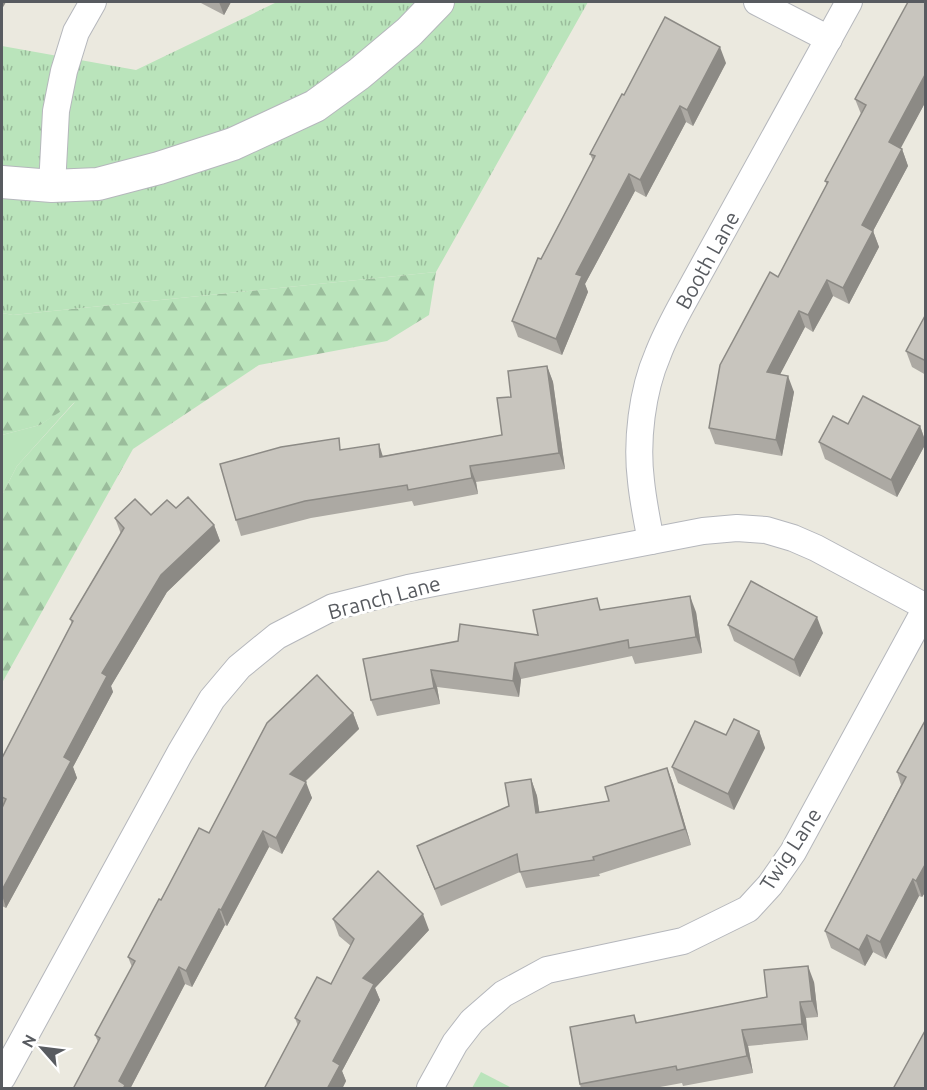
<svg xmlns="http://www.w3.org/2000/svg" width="927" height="1090" font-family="Ubuntu,sans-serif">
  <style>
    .grass { fill: #bae4bb }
    .forest { fill: url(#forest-firs) }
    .park { fill: url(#park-tufts) }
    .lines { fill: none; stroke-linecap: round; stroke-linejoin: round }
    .minor-casing { stroke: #b5b7bc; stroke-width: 28 }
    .tertiary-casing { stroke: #b5b7bc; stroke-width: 34 }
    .minor { stroke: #fff; stroke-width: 26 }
    .tertiary { stroke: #fff; stroke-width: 32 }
    .wall { fill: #aca9a3 }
    .shaded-wall { fill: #8c8a85 }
    .building { fill: #c8c5be; stroke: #8c8a85; stroke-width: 1.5 }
    .labels { text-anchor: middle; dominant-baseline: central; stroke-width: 6; stroke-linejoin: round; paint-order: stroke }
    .street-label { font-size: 21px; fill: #585b60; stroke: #fff }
  </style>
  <defs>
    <pattern id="forest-firs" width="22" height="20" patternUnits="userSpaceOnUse" patternTransform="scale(1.5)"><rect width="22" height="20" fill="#bae4bb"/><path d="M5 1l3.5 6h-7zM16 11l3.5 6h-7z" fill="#9abc9b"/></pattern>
    <pattern id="park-tufts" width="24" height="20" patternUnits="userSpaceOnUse" patternTransform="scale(1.5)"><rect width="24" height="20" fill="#bae4bb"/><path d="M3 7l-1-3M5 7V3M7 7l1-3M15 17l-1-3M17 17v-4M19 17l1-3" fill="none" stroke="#9abc9b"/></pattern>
  </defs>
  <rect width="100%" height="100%" fill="#ebe9df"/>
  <!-- grass -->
  <g class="grass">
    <path d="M77,399L17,466L2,495V435L40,425Z"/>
    <path d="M481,1072L512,1088H472Z"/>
  </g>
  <!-- forest -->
  <path class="forest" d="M436,272L429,315L387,341L259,365L133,449L2,683V495L17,466L75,402L40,425L2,435V313L13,315Z"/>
  <!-- park -->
  <path class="park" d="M277,2H588L436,272L13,315L2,313V46L136,70Z"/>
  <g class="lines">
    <defs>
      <g id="minor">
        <path d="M757,2L829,39"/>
        <path d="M52,186L56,111L64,71L76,32L93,2"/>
        <path d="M651,541C647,521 643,501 641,481C636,441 642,391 658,354C664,338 672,323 680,308L849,2"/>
        <path d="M2,1078L180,753L212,699L239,667L277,636L333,607L408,588L703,531L737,528L766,530L793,538L816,548L926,607"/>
        <path d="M430,1088L455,1043L472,1021L503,994L547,970L683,941L748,909L770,885L793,852L926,608"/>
      </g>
      <path id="tertiary" d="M2,182L52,186L98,184L159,168L233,144L315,106L359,74L409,32L438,2"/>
    </defs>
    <!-- minor casing -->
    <use href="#minor" class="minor-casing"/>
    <!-- tertiary casing -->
    <use href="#tertiary" class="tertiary-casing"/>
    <!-- minor -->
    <use href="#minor" class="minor"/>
    <!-- tertiary -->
    <use href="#tertiary" class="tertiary"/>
  </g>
  <!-- wall -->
  <g class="wall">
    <path d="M199,2H231L224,15Z"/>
    <path d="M726,63L693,126L686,122L646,197L635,191L585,284L588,292L562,355L518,337L512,321L541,259L593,161L590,154L624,95Z"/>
    <path d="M855,99L926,101L900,148L902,149L908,166L873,231L879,247L849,304L833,296L813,332L805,327L780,374L794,392L782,456L715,444L709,428L778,277L827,185L825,181L861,114Z"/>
    <path d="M926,314V375L912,367L906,351Z"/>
    <path d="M547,366L553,382L565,469L476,482L478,494L414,506L412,501L311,518L241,536L236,520L343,449L383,456L502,435L511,397Z"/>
    <path d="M848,424L920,426L926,443L897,497L825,459L819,442Z"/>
    <path d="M176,508L214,525L220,541L167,592L111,686L113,692L73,767L77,778L6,908L2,906V758L72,624L70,619L121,534L115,518L151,515Z"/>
    <path d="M602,610L696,612L702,653L635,664L632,656L521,679L519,697L437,687L440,704L377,716L371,700L458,641L538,635Z"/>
    <path d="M728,625L823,633L800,677L734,641Z"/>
    <path d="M353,713L359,729L305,782L312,798L282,854L269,847L227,926L225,925L192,987L185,984L130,1089H73L98,1042L95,1035L132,967L128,957L161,900L209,833Z"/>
    <path d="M926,719V891L922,897L919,896L886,959L873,952L865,966L831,948L825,931L901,785L897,772Z"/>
    <path d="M759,731L765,748L734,810L678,783L672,767L726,735Z"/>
    <path d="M667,768L673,784L691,845L599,874L600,876L526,888L520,872L441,906L417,846L509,806L531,779L537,796L539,812L609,801Z"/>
    <path d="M333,919L429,930L375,988L380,1000L342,1071L346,1081L342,1089H264L298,1026L295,1018L331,984L351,946L339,936Z"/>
    <path d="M814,982L818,1017L806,1018L808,1040L748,1046L753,1073L683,1086L682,1083L649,1089H581L580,1084L634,1015L637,1023L767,997Z"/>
  </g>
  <!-- shaded-wall -->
  <g class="shaded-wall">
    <path d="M2,2H6L2,9Z"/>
    <path d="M219,2H231L224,15Z"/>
    <path d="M720,47L726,63L693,126L687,110Z"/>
    <path d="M926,73V101L895,159L889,142Z"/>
    <path d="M680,106L686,122L646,197L640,180Z"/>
    <path d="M902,149L908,166L873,231L879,247L849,304L843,288L862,225Z"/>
    <path d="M629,174L635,191L585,284L588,292L562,355L556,339L576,274Z"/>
    <path d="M827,280L833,296L813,332L808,315Z"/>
    <path d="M799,311L805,327L773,388L767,372Z"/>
    <path d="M547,366L553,382L565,469L559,453Z"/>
    <path d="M788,376L794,392L782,456L776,440Z"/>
    <path d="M920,426L926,443L897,497L891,480Z"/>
    <path d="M379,444L384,460L380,457Z"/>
    <path d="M470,466L476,482L478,494L472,478Z"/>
    <path d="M214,525L220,541L167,592L111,686L113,692L73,767L77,778L6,908L2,895V890L102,673L161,575Z"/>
    <path d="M690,596L696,612L702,653L696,637Z"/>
    <path d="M817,617L823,633L800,677L794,660Z"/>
    <path d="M515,663L521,679L519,697L513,681Z"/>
    <path d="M431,670L437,687L440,704L434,688Z"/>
    <path d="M353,713L359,729L296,790L290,774Z"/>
    <path d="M759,731L765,748L734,810L728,794Z"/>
    <path d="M667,768L673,784L691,845L685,829Z"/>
    <path d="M531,779L537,796L542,829L536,813Z"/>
    <path d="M306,782L312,798L282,854L276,838Z"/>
    <path d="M263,831L269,847L227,926L221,910Z"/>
    <path d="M926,863V891L922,897L916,881Z"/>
    <path d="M913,879L919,896L886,959L880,942Z"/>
    <path d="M219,909L225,925L192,987L186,971Z"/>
    <path d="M423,914L429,930L375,988L380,1000L342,1071L346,1081L342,1089H327L333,1061L363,978Z"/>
    <path d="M867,935L873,952L865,966L859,950Z"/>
    <path d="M808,966L814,982L818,1017L812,1001Z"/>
    <path d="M179,967L185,984L130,1089H121L119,1081Z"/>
    <path d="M800,1002L806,1018L808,1040L802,1024Z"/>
    <path d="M742,1030L748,1046L753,1073L747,1056Z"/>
  </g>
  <!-- building -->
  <g class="building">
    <path d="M908,2H926V73L889,142L902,149L862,225L873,231L843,288L827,280L808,315L799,311L767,372L788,376L776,440L709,428L720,365L770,272L778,277L828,182L825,181L866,105L855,99Z"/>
    <path d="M665,17L720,47L687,110L680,106L640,180L629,174L576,274L582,276L556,339L512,321L538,258L541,259L595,156L590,154L622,94L624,95Z"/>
    <path d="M926,314V361L906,351Z"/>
    <path d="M547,366L559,453L470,466L472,478L408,490L407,485L305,501L236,520L220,464L281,447L339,438L340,450L379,444L380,457L502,435L497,398L511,397L508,371Z"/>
    <path d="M863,396L920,426L891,480L819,442L833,416L848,424Z"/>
    <path d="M188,497L214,525L161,575L102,673L107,676L64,757L71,761L2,890V808L6,799L2,797V758L73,621L70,619L124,528L115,518L135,499L151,515L167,500L176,508Z"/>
    <path d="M751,581L817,617L794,660L728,625Z"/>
    <path d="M690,596L696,637L629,648L628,640L515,663L513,681L431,670L434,688L371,700L363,659L458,641L460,624L538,635L533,610L597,598L600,610Z"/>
    <path d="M317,675L353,713L290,774L306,782L276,838L263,831L221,910L219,909L186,971L179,967L119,1081L125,1085L123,1089H73L100,1038L95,1035L135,961L128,957L159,899L161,900L199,828L209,833L267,723Z"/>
    <path d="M734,719L759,731L728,794L672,767L695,721L726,735Z"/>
    <path d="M926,719V863L916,881L913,879L880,942L867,935L859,950L825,931L906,777L897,772Z"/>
    <path d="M667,768L685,829L593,857L594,860L520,872L517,854L435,889L417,846L509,806L505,783L531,779L536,813L609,801L605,787Z"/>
    <path d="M378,871L423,914L363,978L374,984L333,1061L340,1065L327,1089H264L300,1021L295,1018L317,977L331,984L354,939L333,919Z"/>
    <path d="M808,966L812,1001L800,1002L802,1024L742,1030L747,1056L677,1070L676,1066L580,1084L570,1027L634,1015L636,1023L767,997L764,970Z"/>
    <path d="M926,1029V1089H893Z"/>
  </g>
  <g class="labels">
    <!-- street labels -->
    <g class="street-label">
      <text transform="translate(707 260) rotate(-61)">Booth Lane</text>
      <text transform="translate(384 597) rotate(-15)">Branch Lane</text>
      <text transform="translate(790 849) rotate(-57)">Twig Lane</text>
    </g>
  </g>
  <!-- border -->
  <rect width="927" height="1090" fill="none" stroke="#585b60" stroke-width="6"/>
  <!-- north arrow -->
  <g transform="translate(42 1048) rotate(298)" stroke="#ffffff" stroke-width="4.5" paint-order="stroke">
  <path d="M0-4.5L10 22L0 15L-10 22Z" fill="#585b60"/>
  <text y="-9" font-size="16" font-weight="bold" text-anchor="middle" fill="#585b60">N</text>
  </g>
</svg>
